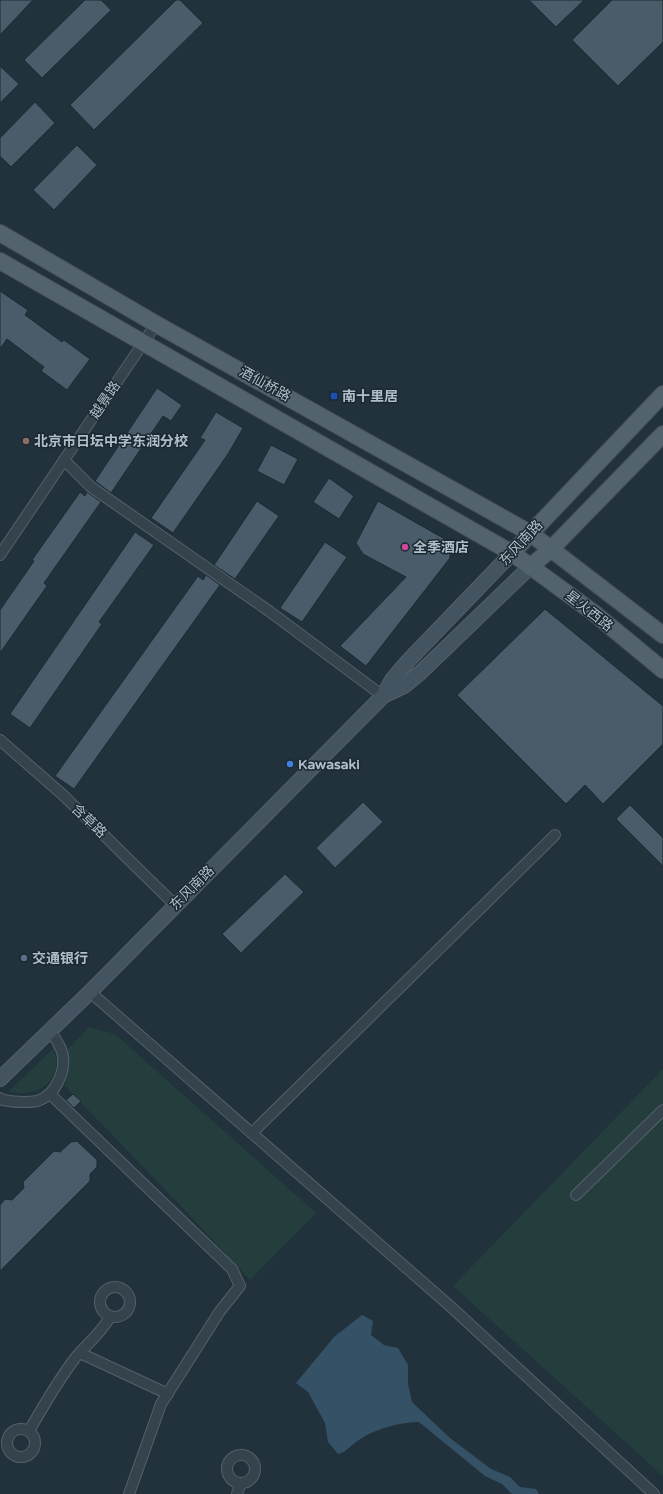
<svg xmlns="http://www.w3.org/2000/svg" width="663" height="1494" font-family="'Varela Round','Noto Sans SC',sans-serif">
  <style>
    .green { fill: #233e3c }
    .water { fill: #345165 }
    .building { fill: #4a5c69; stroke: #1c2a34 }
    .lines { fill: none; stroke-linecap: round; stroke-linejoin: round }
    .street-casing { stroke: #53616b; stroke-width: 12 }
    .secondary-casing { stroke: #53616b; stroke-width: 16 }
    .primary-casing { stroke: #414f59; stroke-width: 18 }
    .street { stroke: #35434d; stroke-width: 10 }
    .secondary { stroke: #435360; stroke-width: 14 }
    .primary { stroke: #53636d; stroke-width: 16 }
    .transit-dot { fill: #1a4fb4; stroke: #1a2832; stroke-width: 1.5 }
    .education-dot { fill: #8d6e63; stroke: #1a2832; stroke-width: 1.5 }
    .hotel-dot { fill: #d1479c; stroke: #1a2832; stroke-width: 1.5 }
    .shop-dot { fill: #3f7fe0; stroke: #1a2832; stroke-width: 1.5 }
    .service-dot { fill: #5c6f8a; stroke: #1a2832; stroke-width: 1.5 }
    .labels { text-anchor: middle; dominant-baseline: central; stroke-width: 3; stroke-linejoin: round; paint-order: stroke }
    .street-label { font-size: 14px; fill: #b0bec9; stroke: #1a2832 }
    .poi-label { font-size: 14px; font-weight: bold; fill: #b0bec9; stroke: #1a2832; text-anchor: start }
  </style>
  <rect width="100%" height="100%" fill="#21323d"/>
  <!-- green -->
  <g class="green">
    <path d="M89,1027L115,1034L316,1213L250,1280L181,1206L65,1086L67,1050Z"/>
    <path d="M53,1049C67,1078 37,1100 9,1091Z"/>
    <path d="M663,1069V1476L453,1286Z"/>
  </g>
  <!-- water -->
  <path class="water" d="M362,1315L373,1321L371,1335L384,1345L398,1348L408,1365V1384L412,1402L450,1438L491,1469L510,1477L520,1487L536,1489L539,1494H512L502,1484L485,1476L419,1422C401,1422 374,1429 359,1440C350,1445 349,1451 338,1454L328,1442L325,1423L308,1392L296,1383L334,1337Z"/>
  <!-- building -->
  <g class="building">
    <path d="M0,0H33L0,35Z"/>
    <path d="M85,0H101L111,10L42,78L24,60Z"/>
    <path d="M176,0H180L203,23L94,130L70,105Z"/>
    <path d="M529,0H584L556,27Z"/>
    <path d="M612,0H663V42L618,86L572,40Z"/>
    <path d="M0,66L19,84L0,103Z"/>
    <path d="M35,102L55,123L11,167L0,156V138Z"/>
    <path d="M77,145L97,165L54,210L33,190Z"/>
    <path d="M0,291L28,310L25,315L62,342L64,340L90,359L67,390L41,371L44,367L7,339L0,349Z"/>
    <path d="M157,388L182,405L171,421L163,416L111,493L95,481Z"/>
    <path d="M216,412L243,428L228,454L173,533L151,518L205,440L200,438Z"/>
    <path d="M271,445L298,459L284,485L257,471Z"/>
    <path d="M329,478L354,496L339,519L313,502Z"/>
    <path d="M80,492L85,496L87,492L101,502L44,583L47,586L0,653V610L34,561L32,560Z"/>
    <path d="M257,501L279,516L235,579L214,565Z"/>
    <path d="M378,501L450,542V558L366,666L340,646L406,577L363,554L356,543Z"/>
    <path d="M135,532L154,545L99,622L102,624L30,728L10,714Z"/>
    <path d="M325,542L347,557L302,622L280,608Z"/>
    <path d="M206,575L220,585L74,789L55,776L198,576L203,580Z"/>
    <path d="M545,609L663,706V744L603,804L585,785L566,804L457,695Z"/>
    <path d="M363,802L383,822L335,868L316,848Z"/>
    <path d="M630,805L663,838V866L616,819Z"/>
    <path d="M285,874L304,892L241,953L222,934Z"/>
    <path d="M73,1094L81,1101L74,1108L66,1100Z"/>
    <path d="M77,1141L97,1160V1167L90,1174V1181L0,1271V1205L5,1199L12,1200L24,1188L23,1182L54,1151L60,1152L71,1142Z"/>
  </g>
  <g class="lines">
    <defs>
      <g id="street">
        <path d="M64,460L91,487L269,611L383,696"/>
        <path d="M0,555L156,324"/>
        <path d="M0,740L63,795L175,905"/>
        <path d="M90,992L450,1306L654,1494"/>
        <path d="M50,1094L232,1269L240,1286L220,1311L161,1404L129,1494"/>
        <path d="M0,1098L3,1100C14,1102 26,1103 37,1101C57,1095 68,1067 61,1049C58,1043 54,1036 50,1030"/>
        <path d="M252,1133L555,835"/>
        <path d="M576,1195L663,1110"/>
        <circle cx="115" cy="1302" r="15"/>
        <path d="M80,1353L168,1394"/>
        <circle cx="21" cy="1443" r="14"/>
        <path d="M29,1431C44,1405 58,1380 76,1357C88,1343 101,1333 110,1317"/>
        <circle cx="241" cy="1469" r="14"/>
        <path d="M237,1494L241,1483"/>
      </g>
      <g id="secondary">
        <path d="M383,696L404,686L421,672L530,567"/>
        <path d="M0,1079L90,992L383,696L392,680L408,661L512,553"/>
      </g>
      <g id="primary">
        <path d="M0,233L156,324L530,533L663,635"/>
        <path d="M0,261L512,553L594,613L663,670"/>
        <path d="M512,553L663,394"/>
        <path d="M530,567L550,550L663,434"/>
      </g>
    </defs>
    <!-- street casing -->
    <use href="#street" class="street-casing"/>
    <!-- secondary casing -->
    <use href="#secondary" class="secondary-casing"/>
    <!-- primary casing -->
    <use href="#primary" class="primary-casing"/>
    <!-- street -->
    <use href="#street" class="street"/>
    <!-- secondary -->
    <use href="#secondary" class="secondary"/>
    <!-- primary -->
    <use href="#primary" class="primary"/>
  </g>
  <!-- markers -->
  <rect class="transit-dot" x="330" y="392" width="8" height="8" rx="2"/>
  <circle class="education-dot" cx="26" cy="441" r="4"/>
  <circle class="hotel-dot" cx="405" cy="547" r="4"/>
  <circle class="shop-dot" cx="290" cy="764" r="4"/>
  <circle class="service-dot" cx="24" cy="958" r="4"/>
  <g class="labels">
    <!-- street labels -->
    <g class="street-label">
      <text transform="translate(265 384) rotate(29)">酒仙桥路</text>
      <text transform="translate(105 400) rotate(-56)">越景路</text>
      <text transform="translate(521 543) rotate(-47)">东风南路</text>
      <text transform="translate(589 611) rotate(38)">星火西路</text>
      <text transform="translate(89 821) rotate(44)">含草路</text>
      <text transform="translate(192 888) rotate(-45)">东风南路</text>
    </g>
    <!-- poi labels -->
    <g class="poi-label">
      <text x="342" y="396">南十里居</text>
      <text x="34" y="441">北京市日坛中学东润分校</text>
      <text x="413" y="547">全季酒店</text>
      <text x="298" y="764">Kawasaki</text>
      <text x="32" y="958">交通银行</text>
    </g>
  </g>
</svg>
